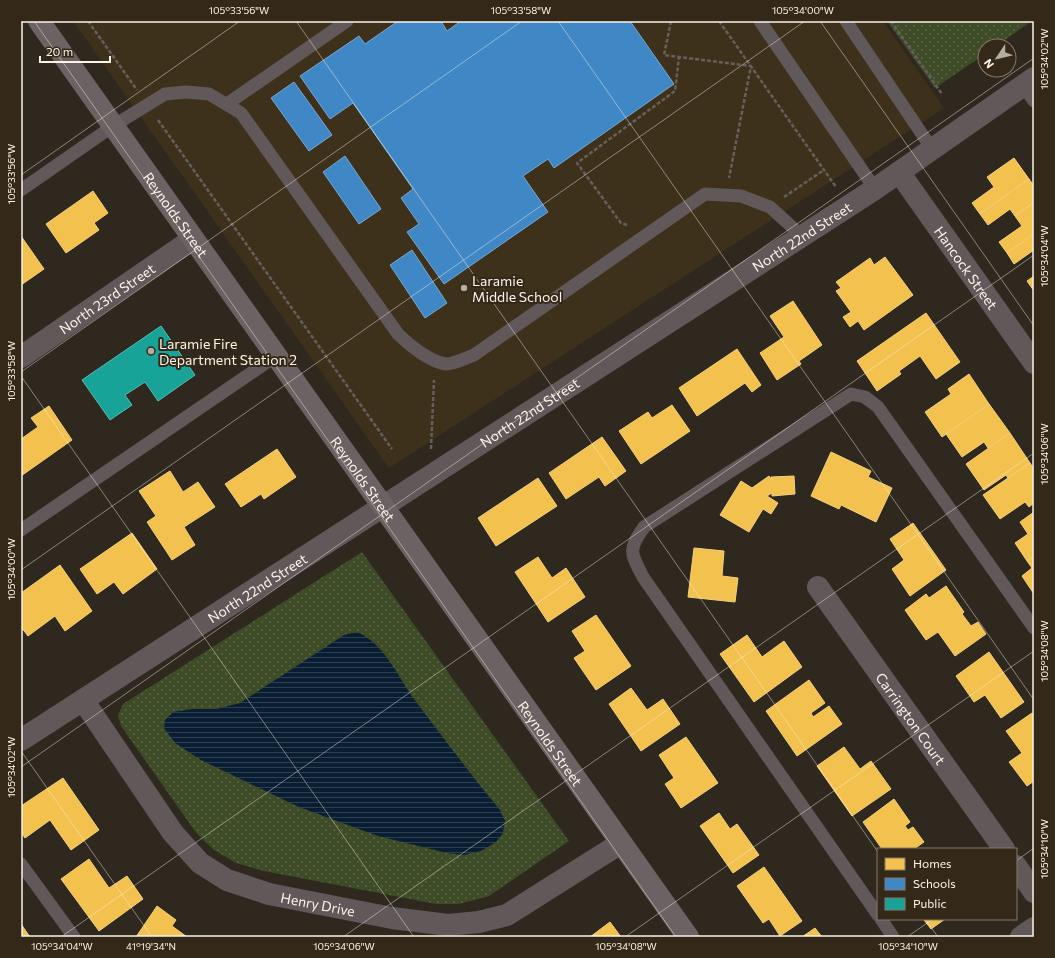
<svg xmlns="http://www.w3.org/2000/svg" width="1055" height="958" font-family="Commissioner,sans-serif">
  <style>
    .built { fill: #3e311b }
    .park { fill: url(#park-dots) }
    .water { fill: url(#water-rules) }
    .homes { fill: #f2c14e; stroke: #f5d07c }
    .schools { fill: #3f88c5; stroke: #77a8d0 }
    .public { fill: #17a398; stroke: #5bbbb0 }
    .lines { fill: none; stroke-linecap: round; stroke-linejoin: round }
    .path { stroke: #665f5b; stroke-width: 2.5; stroke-dasharray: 4 2; stroke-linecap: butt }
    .service { stroke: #615859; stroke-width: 13 }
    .minor { stroke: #615859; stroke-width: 22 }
    .tertiary { stroke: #615859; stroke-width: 22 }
    .secondary { stroke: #6d6263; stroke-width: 22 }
    .ticks { fill: none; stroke: #fbf4e9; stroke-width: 1; stroke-opacity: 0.45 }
    .poi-dot { fill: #b3ada2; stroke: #342918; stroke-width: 1.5 }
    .labels { text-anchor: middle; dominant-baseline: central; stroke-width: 4; stroke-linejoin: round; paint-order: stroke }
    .street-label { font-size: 14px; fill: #fbf4e9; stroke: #342918 }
    .poi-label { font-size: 14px; fill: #fbf4e9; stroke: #342918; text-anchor: start }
    .neatline { fill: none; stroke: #fbf4e9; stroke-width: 1.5 }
    .ticks-label { font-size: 10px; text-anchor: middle; fill: #fbf4e9 }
  </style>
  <defs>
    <pattern id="park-dots" width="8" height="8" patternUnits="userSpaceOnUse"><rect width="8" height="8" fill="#3d4b27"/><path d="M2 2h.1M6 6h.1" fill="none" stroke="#5a6646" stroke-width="1.8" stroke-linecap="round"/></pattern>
    <pattern id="water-rules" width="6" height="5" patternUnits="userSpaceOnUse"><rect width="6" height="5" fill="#091e32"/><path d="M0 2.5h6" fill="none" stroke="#2e3f50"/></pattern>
  </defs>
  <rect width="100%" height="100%" fill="#2e281e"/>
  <!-- built -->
  <path class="built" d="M73,21H883L944,108L389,468Z"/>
  <!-- park -->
  <g class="park">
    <path d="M887,21H1032L996,46H985V54L935,88Z"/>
    <path d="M362,552L569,841L489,896L459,904H436L264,871L236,863L214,850L197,834L121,726L118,715L123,704Z"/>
  </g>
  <!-- water -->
  <path class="water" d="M357,632C384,643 398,677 414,699C442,736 470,774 500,810L505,821L503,833L496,842L481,851L464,855L447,853L378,836L299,807L201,760L175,743L164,728L165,720L173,712L192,709H216L240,703L344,635Z"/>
  <!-- homes -->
  <g class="homes">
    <path d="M1014,158L1029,179L980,214L972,203L994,187L987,177Z"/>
    <path d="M1029,179L1034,186V202L1015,216L1010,209L988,225L980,214Z"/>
    <path d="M93,191L108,213L94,223L99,230L66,253L46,224Z"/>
    <path d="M1034,202V234L1007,253L999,242L1022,226L1015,216Z"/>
    <path d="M1034,234V250L1014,264L1007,253Z"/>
    <path d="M21,236L44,269L21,285Z"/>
    <path d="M885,257L913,295L864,330L858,321L850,327L843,317L851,312L836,291L841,288L836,282L870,258L874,265Z"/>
    <path d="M1034,276V291L1027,281Z"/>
    <path d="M793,301L822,345L799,361L801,364L777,380L760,353L784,337L770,316Z"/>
    <path d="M926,313L960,362L936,379L920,356L899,371L901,374L877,391L857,361Z"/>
    <path d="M737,349L761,385L752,392L745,383L697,416L679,388Z"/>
    <path d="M969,374L989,404L942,437L925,412L951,394L948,389Z"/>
    <path d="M989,404L1010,433L988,448L984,442L962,457L946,434Z"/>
    <path d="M672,405L690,431L641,464L619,431L648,412L652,418Z"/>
    <path d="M49,406L72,440L21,476V439L38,427L31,418Z"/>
    <path d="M1010,433L1030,463L1008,478L1006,475L984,490L966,464Z"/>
    <path d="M602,437L626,471L605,486L599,477L566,499L549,473Z"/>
    <path d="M277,449L296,477L264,499L261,494L241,507L225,484Z"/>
    <path d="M831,452L871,471L868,477L892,488L876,522L841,505L839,509L811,496Z"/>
    <path d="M1030,463L1034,469V503L1029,507L1025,502L1000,519L983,495Z"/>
    <path d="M170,471L183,492L198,482L215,507L184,527L195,545L172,560L147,522L156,516L139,491Z"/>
    <path d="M769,476L772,480L771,477L794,476L795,494L772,496V493L767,496L778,503L771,514L763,509L749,532L720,515L741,481L752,488Z"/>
    <path d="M538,478L557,506L496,546L478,518Z"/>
    <path d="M1034,512V556L1027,561L1015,543L1028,534L1020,522Z"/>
    <path d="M913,523L946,570L910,596L892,569L904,560L890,539Z"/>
    <path d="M132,533L157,569L123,594L114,582L97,594L80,569Z"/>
    <path d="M694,548L724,551L722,576L738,578L735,602L688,597Z"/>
    <path d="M1034,556V594L1022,576L1032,568L1027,561Z"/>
    <path d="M538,557L552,578L566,568L585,597L548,622L515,572Z"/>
    <path d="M60,565L92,611L65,631L55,616L28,636L21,627V593Z"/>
    <path d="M946,586L964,612L962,614L971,626L978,622L986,634L955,656L938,632L926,640L905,610L926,594L929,598Z"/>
    <path d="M596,615L631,666L596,690L574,658L585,651L572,631Z"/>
    <path d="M747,635L762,657L784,641L802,667L754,702L720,654Z"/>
    <path d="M989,652L1024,702L1001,718L985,695L974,702L956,676Z"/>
    <path d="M809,680L825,703L811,713L813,717L829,706L842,724L797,756L766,711Z"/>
    <path d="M631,688L647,710L663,699L680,724L641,751L609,704Z"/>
    <path d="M1032,713L1034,716V781L1027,786L1009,762L1022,753L1006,731Z"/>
    <path d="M686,737L718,783L681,808L665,784L674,778L659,755Z"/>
    <path d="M844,747L860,769L871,761L891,789L852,816L817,766Z"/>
    <path d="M63,778L99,830L71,850L50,820L25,838L21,832V806Z"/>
    <path d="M894,799L910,822L905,826L908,830L913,827L924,842L914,849H882L863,822Z"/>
    <path d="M719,813L730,829L737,824L759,855L733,873L700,826Z"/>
    <path d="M89,859L109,888L127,876L143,899L99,931L61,879Z"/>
    <path d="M764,867L802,921L780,936L769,919L763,923L737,886Z"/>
    <path d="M157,906L176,920L172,926L187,937H136Z"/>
    <path d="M926,919H945L931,929L924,920Z"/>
    <path d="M610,922L621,937H590Z"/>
    <path d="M21,924L30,937H21Z"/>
    <path d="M815,928L822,937H802Z"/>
  </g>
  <!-- schools -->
  <g class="schools">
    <path d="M398,21H441L447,31L461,21H630L674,84L554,168L548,159L523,176L548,212L444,284L407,232L419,224L401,198L413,189L353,103L330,119L300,76L359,36L365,44Z"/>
    <path d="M294,82L332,135L309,151L271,98Z"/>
    <path d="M345,156L381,209L359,224L323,172Z"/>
    <path d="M412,250L447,303L425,318L390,265Z"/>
  </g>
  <!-- public -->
  <path class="public" d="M161,326L195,375L158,401L145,382L125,395L132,405L110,420L82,380Z"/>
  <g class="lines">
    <!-- path -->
    <g class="path">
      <path d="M88,21L137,90"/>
      <path d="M671,21L664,55L751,66L729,178"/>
      <path d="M719,21L836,187"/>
      <path d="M891,21L942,94"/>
      <path d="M158,120L392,449"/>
      <path d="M784,197L824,170"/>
      <path d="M627,225L621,223L577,163L675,91L679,57"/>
      <path d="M431,449L434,380"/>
    </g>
    <!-- service -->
    <g class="service">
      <path d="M760,21L875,189"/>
      <path d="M846,21L932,149"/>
      <path d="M1023,86L1034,101"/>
      <path d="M227,104L347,21"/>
      <path d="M21,190L113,126L165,94L186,92L209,94L241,113L398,334C409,345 430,362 446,364C454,364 466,358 474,355L705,194L741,196L770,207L802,236"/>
      <path d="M21,530L276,356"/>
      <path d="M21,864L74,937"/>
      <path d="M878,915L643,577C630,552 628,550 644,527L851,394L865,397L878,407L1034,628"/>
      <path d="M881,919L893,937"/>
    </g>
    <!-- minor -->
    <g class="minor">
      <path id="s1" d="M899,172L1034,363"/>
      <path id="s2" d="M21,357L193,239"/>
      <path id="s3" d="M818,587L1004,849"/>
      <path id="s4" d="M83,700L173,833L200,863L227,880L269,894L392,918L448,925L479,922L507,915L621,843"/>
      <path d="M1016,866L1034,892"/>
      <path d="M1021,937L1034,928"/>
    </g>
    <!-- tertiary -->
    <path class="tertiary" id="s5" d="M21,740L875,189L1034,78"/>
    <!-- secondary -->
    <path class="secondary" id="s6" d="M39,21L688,937"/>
  </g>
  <!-- ticks -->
  <path class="ticks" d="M34,21L676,937M296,21L878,852M558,21L1034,700M820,21L1034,326M21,175L240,21M21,372L522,21M21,376L414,937M21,570L805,21M21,751L152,937M21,767L1034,58M1016,861L1034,848M925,919L938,937M61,937L1034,255M343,937L1034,453M625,937L1034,651M907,937L933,919"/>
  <!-- markers -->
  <g class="poi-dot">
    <circle cx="464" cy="288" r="4"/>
    <circle cx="151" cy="351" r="4"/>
  </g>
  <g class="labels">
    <!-- street labels -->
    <g class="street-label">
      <text stroke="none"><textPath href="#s6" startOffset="237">Reynolds Street</textPath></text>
      <text stroke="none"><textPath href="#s5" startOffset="929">North 22nd Street</textPath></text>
      <text stroke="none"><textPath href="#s1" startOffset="117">Hancock Street</textPath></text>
      <text stroke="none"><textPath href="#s2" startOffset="104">North 23rd Street</textPath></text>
      <text stroke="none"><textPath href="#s5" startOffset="605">North 22nd Street</textPath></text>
      <text stroke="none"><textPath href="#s6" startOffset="561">Reynolds Street</textPath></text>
      <text stroke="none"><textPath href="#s5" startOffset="281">North 22nd Street</textPath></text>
      <text stroke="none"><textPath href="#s3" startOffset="161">Carrington Court</textPath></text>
      <text stroke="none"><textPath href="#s6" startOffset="885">Reynolds Street</textPath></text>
      <text stroke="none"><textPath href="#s4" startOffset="327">Henry Drive</textPath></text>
    </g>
    <!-- poi labels -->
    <g class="poi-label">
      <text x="472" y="280">Laramie<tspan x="472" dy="16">Middle School</tspan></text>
      <text x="159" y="343">Laramie Fire<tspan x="159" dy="16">Department Station 2</tspan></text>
    </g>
  </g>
  <!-- border -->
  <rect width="1055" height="958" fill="none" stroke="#342918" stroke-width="44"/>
  <!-- legend -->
  <rect x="877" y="848" width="140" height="72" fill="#342918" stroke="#847a6c"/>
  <rect x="885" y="858" width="20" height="12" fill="#f2c14e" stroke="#847a6c"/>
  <text x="913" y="868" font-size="12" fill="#fbf4e9">Homes</text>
  <rect x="885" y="878" width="20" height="12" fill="#3f88c5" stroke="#847a6c"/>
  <text x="913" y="888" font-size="12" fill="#fbf4e9">Schools</text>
  <rect x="885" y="898" width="20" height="12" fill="#17a398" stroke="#847a6c"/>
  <text x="913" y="908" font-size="12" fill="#fbf4e9">Public</text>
  <!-- north arrow -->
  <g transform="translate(997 58) rotate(235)"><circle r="19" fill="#342918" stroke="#847a6c"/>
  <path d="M0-3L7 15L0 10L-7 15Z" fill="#b3ada2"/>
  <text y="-6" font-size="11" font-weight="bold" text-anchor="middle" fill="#fbf4e9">N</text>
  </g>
  <!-- scale -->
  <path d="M40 56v6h70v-6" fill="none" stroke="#fbf4e9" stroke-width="2"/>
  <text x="46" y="56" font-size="12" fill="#fbf4e9" stroke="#342918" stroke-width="3" paint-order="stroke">20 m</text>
  <rect x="22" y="22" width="1011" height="914" class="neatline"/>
  <g class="ticks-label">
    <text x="239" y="14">105°33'56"W</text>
    <text x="521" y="14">105°33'58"W</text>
    <text x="803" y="14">105°34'00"W</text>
    <text transform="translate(1044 59) rotate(-90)" y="4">105°34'02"W</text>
    <text transform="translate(11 174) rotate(-90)" y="4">105°33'56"W</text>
    <text transform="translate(1044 256) rotate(-90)" y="4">105°34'04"W</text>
    <text transform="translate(11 371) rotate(-90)" y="4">105°33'58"W</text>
    <text transform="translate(1044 454) rotate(-90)" y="4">105°34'06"W</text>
    <text transform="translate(11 569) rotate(-90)" y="4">105°34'00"W</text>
    <text transform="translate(1044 651) rotate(-90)" y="4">105°34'08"W</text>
    <text transform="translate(11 767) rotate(-90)" y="4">105°34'02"W</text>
    <text transform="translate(1044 849) rotate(-90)" y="4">105°34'10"W</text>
    <text x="62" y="950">105°34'04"W</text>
    <text x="151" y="950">41°19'34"N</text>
    <text x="344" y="950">105°34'06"W</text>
    <text x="626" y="950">105°34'08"W</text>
    <text x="908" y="950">105°34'10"W</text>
  </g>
</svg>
